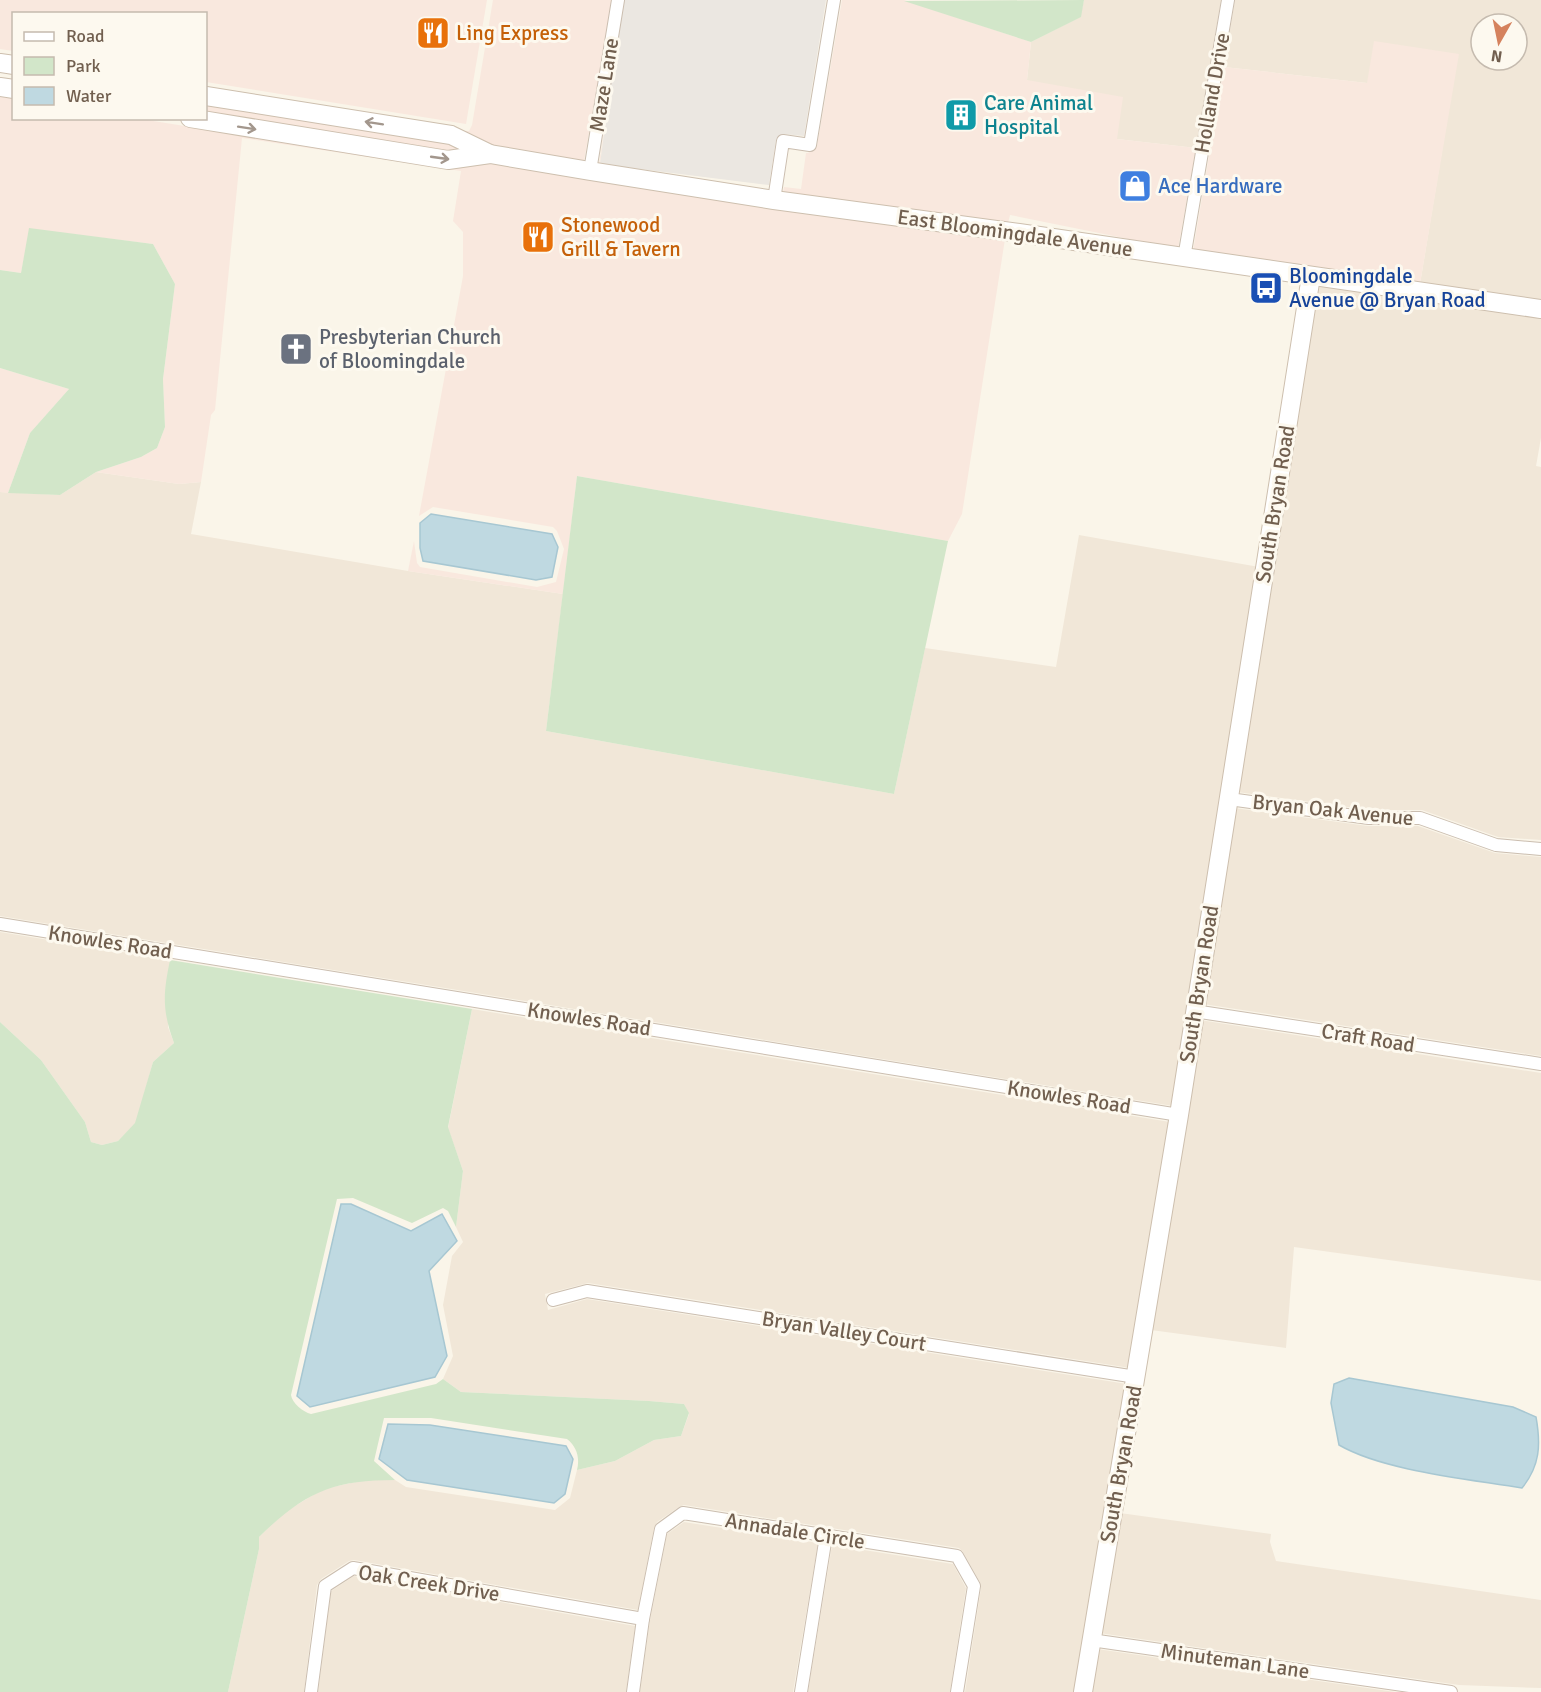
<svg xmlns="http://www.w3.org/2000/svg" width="1541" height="1692" font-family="Signika,sans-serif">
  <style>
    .residential { fill: #f1e7d8; fill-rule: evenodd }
    .commercial { fill: #f9e8de }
    .industrial { fill: #ebe7e1 }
    .green { fill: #d2e6c9 }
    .water { fill: #bfd9e1; stroke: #a7c7d2; stroke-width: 1.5 }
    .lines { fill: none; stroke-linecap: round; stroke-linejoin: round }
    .street-casing { stroke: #cbbeb0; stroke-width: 14 }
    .secondary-casing { stroke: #cdbfae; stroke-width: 20 }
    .street { stroke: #fff; stroke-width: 12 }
    .secondary { stroke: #fff; stroke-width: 18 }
    .oneway { stroke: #a3978d }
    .labels { text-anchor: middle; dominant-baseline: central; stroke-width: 6; stroke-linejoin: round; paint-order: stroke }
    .food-label { font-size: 21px; fill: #c56008; stroke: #fdf9ef; text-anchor: start }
    .street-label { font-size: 21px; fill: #715f4f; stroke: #fdf9ef }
    .culture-label { font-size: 21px; fill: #0d838f; stroke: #fdf9ef; text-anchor: start }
    .shop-label { font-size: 21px; fill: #366cbe; stroke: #fdf9ef; text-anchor: start }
    .transit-label { font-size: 21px; fill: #164399; stroke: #fdf9ef; text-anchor: start }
    .worship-label { font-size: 21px; fill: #5b616d; stroke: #fdf9ef; text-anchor: start }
  </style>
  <rect width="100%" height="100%" fill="#faf5e9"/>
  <!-- residential -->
  <g class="residential">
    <path d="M1084,0H1221L1196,148L1117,139L1027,80L1031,42L1080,17Z"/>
    <path d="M1235,0H1541V300L1420,284L1458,54L1367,83L1224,67ZM1481,24H1517V60H1481Z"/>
    <path d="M1317,285L1541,317V438L1536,466L1541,467V840L1498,837L1422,810H1370L1237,792Z"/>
    <path d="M96,472L179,484L201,482L191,534L408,571L563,594L546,731L894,794L925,648L1056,667L1079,535L1259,567L1173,1106L0,916V492L60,495Z"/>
    <path d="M1234,808L1368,826H1418L1495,853L1541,857V1056L1203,1004Z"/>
    <path d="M0,932L196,964L170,960L168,1027L174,1043L153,1062L136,1123L118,1141L102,1145L91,1142L85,1122L41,1060L0,1022Z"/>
    <path d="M472,1009L1170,1122L1130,1368L588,1283L545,1294L548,1310L587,1299L1127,1384L1076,1692H965L981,1588L980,1582L963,1552L959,1548L684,1505L679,1507L657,1522L654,1528L638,1610L354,1560L349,1561L321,1579L317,1585L304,1692H228L259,1549V1537L285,1512L323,1489L365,1480H395L406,1487L555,1510L570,1498L577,1470L615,1461L654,1440L681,1436L689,1414L684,1404L649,1401L461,1392L443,1379L453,1356L443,1305L452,1256L463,1242L456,1227L463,1171L448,1128Z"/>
    <path d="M1200,1020L1541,1073V1281L1294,1247L1286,1348L1151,1330Z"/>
    <path d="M1120,1513L1271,1534L1270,1542L1276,1561L1541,1600V1688L1459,1685L1099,1633Z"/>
    <path d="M684,1522L818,1543L793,1692H640L650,1620L667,1534Z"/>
    <path d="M832,1545L953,1564L966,1588L950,1692H808Z"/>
    <path d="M354,1576L635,1626L626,1692H318L331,1591Z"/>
    <path d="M1097,1649L1395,1692H1091Z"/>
  </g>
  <!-- commercial -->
  <g class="commercial">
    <path d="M0,0H487L466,124L206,82V14H14L13,51L0,49Z"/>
    <path d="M493,0H622L600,164H599L608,106L594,104L584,161L491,146L460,131H469L472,125Z"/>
    <path d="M842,0H904L1031,42L1027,80L1123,97L1117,139L1196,148L1178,249L1010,215L1008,223L783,193L784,187L801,189L806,153H808L817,146Z"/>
    <path d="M1374,41L1459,54L1420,284L1193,251L1224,67L1367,83Z"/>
    <path d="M0,95L13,97L14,118L141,119L447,168L494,163L1005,239L962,514L948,541L577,476L563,594L408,571L414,541L417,563L420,567L537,587L556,582L564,549L557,531L553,527L433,507L419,516L463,276V232L453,221L461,171L242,138L215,410L211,415L201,482L179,484L96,472L141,457L157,448L165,427L163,379L175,284L153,244L30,229L21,273L0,270Z"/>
    <path d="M206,104L449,143L463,150L449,152L206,113Z"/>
    <path d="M0,368L69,389L30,433L8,493L0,492Z"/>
  </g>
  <!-- industrial -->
  <path class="industrial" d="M622,0H826L804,136L784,134L776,140L769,185L600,164Z"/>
  <!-- green -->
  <g class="green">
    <path d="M1084,0L1081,17L1031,42L904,1Z"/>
    <path d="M29,228L153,244L175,284L163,379L165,427L157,448L141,457L96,472L60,495L8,493L30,433L69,389L0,368V270L21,273Z"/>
    <path d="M577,476L948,541L894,794L546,731Z"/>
    <path d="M170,960L472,1009L448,1127L463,1171L456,1227L448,1211L443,1208L412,1223L353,1198L337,1199L291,1395C292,1403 303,1412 311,1414L436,1384L443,1379L461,1392L649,1401L684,1404L689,1413L681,1436L654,1440L615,1461L577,1470C580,1458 577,1447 567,1439L431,1418H384L374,1461L395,1480C332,1480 304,1493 259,1537V1549L228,1692H0V1022L41,1060L85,1122L91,1142L102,1145L118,1141L135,1123L153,1062L174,1043C162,1010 163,994 170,960Z"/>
  </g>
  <!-- water -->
  <g class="water">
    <path d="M431,514L552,534L558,547L552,577L536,580L423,561L420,548V523Z"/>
    <path d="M341,1204H351L411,1231L442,1214L457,1241L429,1271L447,1356L435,1377L310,1407L297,1396Z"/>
    <path d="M1349,1378L1513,1407L1536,1417C1541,1445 1540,1466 1522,1488C1469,1479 1384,1471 1339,1445L1331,1403L1334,1384Z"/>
    <path d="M388,1424L430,1425L566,1446L573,1459L565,1494L554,1503L407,1480L379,1459Z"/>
  </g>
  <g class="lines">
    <defs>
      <g id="street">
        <path d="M590,171L618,0"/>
        <path d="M774,200L783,141L810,145L834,0"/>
        <path d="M1184,258L1228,0"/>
        <path d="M1229,799L1369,818H1420L1496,845L1541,849"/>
        <path d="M0,924L1179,1115"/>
        <path d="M1194,1011L1541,1064"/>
        <path d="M553,1300L587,1291L1136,1377"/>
        <path d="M1091,1640L1451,1692"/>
        <path d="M311,1692L325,1586L353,1568L643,1619"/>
        <path d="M633,1692L643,1619L661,1529L683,1513L957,1556L974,1586L957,1692"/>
        <path d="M801,1692L826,1536"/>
      </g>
      <g id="secondary">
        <path d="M0,63L14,65"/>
        <path d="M0,87L14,89"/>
        <path d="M206,96L451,135L490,154L590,171L774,200L1019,233L1541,309"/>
        <path d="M190,118L448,160L490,154"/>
        <path d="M1083,1692L1179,1115L1311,276"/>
      </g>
    </defs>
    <!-- street casing -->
    <use href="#street" class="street-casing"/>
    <!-- secondary casing -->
    <use href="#secondary" class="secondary-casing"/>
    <!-- street -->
    <use href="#street" class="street"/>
    <!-- secondary -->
    <use href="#secondary" class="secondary"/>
  </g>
  <!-- one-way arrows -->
  <defs><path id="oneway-shaft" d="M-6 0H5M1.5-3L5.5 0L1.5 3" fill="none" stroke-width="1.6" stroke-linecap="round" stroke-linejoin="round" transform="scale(1.5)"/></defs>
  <g class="oneway">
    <use href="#oneway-shaft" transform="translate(374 123) rotate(-171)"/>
    <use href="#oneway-shaft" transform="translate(247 128) rotate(9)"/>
    <use href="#oneway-shaft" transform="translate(440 158) rotate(8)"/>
  </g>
  <!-- icons -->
  <defs>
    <symbol id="restaurant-square" viewBox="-11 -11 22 22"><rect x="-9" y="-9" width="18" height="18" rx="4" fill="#e8710a" stroke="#fdf9ef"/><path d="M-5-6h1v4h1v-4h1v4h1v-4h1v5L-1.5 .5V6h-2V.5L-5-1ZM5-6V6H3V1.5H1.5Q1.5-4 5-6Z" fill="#fff"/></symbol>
    <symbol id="building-square" viewBox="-11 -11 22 22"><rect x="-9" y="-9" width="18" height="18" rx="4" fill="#0f9aa8" stroke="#fdf9ef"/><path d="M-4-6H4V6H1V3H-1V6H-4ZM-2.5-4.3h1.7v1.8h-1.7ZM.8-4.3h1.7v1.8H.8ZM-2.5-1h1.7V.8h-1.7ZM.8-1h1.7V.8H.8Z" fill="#fff"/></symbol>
    <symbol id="shop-square" viewBox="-11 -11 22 22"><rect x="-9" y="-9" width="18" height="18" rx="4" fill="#3f7fe0" stroke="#fdf9ef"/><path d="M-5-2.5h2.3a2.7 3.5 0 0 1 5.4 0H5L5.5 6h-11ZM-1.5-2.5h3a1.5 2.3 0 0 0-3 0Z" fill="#fff"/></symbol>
    <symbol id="bus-square" viewBox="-11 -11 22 22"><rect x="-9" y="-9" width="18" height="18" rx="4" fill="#1a4fb4" stroke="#fdf9ef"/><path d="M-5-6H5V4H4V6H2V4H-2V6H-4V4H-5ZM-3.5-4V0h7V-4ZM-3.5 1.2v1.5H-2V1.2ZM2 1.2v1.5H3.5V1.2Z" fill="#fff"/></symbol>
    <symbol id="church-square" viewBox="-11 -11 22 22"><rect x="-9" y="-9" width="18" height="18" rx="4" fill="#6b7280" stroke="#fdf9ef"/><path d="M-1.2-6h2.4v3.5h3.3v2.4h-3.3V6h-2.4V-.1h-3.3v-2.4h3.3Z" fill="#fff"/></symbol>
  </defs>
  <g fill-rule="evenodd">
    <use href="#restaurant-square" x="414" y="14" width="38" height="38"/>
    <use href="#building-square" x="942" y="96" width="38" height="38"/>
    <use href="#shop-square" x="1116" y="167" width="38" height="38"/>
    <use href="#restaurant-square" x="519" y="218" width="38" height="38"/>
    <use href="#bus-square" x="1247" y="269" width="38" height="38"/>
    <use href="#church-square" x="277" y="330" width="38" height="38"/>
  </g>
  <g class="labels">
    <!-- food labels -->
    <g class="food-label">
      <text x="456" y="33">Ling Express</text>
      <text x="561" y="225">Stonewood<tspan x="561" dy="24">Grill &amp; Tavern</tspan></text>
    </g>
    <!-- street labels -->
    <g class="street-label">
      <text transform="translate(604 85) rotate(-81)">Maze Lane</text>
      <text transform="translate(1212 93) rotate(-80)">Holland Drive</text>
      <text transform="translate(1015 233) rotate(8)">East Bloomingdale Avenue</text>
      <text transform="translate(1275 504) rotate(-81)">South Bryan Road</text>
      <text transform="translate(1333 810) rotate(6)">Bryan Oak Avenue</text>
      <text transform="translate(110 942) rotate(9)">Knowles Road</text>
      <text transform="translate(1199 984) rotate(-81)">South Bryan Road</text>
      <text transform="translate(589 1019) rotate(9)">Knowles Road</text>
      <text transform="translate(1368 1038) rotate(9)">Craft Road</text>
      <text transform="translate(1069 1097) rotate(9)">Knowles Road</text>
      <text transform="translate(844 1331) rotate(9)">Bryan Valley Court</text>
      <text transform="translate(1121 1464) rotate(-80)">South Bryan Road</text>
      <text transform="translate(795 1531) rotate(9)">Annadale Circle</text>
      <text transform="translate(429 1583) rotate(9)">Oak Creek Drive</text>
      <text transform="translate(1235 1661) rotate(8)">Minuteman Lane</text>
    </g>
    <!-- culture labels -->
    <g class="culture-label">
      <text x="984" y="103">Care Animal<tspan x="984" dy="24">Hospital</tspan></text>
    </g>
    <!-- shop labels -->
    <g class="shop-label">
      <text x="1158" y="186">Ace Hardware</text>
    </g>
    <!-- transit labels -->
    <g class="transit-label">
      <text x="1289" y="276">Bloomingdale<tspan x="1289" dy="24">Avenue @ Bryan Road</tspan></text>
    </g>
    <!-- worship labels -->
    <g class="worship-label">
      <text x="319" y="337">Presbyterian Church<tspan x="319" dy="24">of Bloomingdale</tspan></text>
    </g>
  </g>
  <!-- legend -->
  <rect x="12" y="12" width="195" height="108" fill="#fdf9ef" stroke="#c5bbaf" stroke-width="1.5"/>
  <rect x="24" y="32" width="30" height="9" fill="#ffffff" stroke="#c5bbaf" stroke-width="1.5"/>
  <text x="66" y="42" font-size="18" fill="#715f4f">Road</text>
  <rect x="24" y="57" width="30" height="18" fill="#d2e6c9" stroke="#c5bbaf" stroke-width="1.5"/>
  <text x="66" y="72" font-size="18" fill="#715f4f">Park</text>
  <rect x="24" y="87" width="30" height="18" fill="#bfd9e1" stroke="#c5bbaf" stroke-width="1.5"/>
  <text x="66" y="102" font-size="18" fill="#715f4f">Water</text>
  <!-- north arrow -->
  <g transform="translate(1499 42) rotate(189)"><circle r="28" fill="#fdf9ef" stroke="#c5bbaf" stroke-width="1.5"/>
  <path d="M0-4.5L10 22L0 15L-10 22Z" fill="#d5825d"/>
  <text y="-9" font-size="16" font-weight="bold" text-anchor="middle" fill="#715f4f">N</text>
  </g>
</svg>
